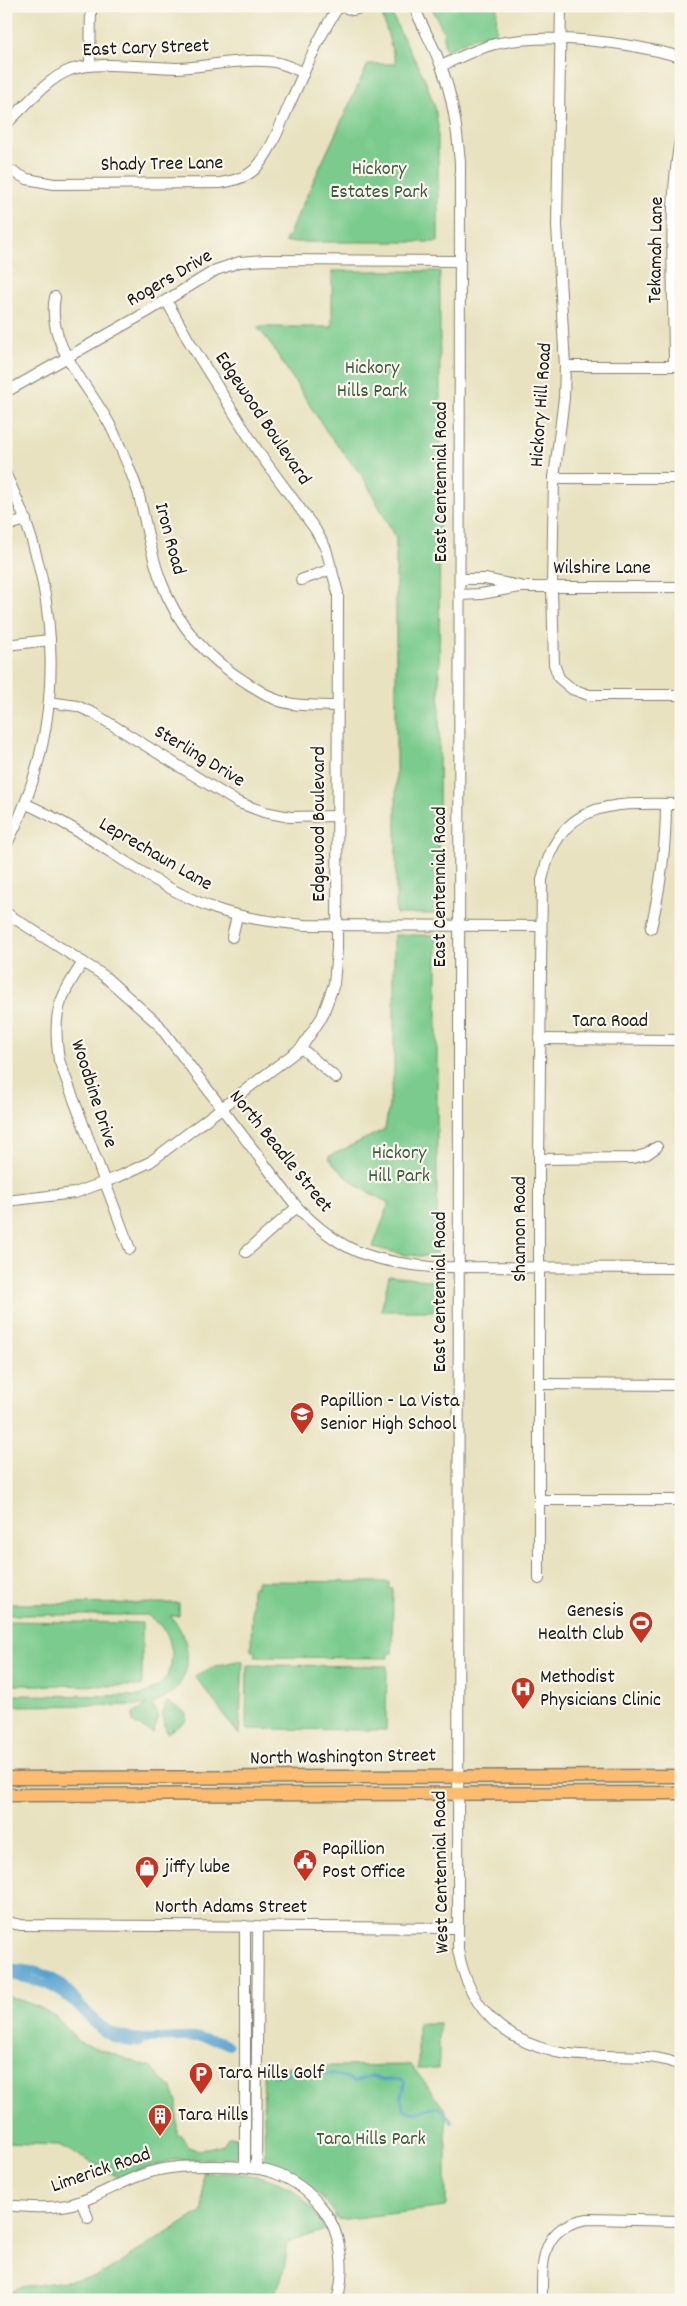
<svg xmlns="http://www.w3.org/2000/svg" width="687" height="2306" font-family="Dekko,sans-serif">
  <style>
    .green { fill: #7acb8d; stroke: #4b7454 }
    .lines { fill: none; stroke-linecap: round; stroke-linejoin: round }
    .stream { stroke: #57a2cf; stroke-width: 2.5 }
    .canal { stroke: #57a2cf; stroke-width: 9 }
    .minor-casing { stroke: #827f6e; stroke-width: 12 }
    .major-casing { stroke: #827f6e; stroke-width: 15 }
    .minor { stroke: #fff; stroke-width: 10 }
    .major { stroke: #fdbc70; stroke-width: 12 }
    .labels { text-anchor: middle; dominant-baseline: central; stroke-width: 4.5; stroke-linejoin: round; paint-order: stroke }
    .street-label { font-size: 20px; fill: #1c1c1c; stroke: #fbf7ec }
    .park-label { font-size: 20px; fill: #3d5944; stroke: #fbf7ec }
    .poi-label { font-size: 20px; fill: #1c1c1c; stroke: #fbf7ec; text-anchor: start }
  </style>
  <rect width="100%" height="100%" fill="#fbf7ec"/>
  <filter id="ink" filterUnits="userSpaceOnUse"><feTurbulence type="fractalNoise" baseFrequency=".02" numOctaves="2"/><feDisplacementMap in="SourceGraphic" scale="10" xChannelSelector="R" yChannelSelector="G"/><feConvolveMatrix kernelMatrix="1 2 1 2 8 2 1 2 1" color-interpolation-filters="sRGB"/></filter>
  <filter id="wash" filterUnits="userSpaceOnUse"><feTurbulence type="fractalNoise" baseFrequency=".0096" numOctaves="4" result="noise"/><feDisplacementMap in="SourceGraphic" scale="20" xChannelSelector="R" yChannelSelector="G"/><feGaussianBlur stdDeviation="1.12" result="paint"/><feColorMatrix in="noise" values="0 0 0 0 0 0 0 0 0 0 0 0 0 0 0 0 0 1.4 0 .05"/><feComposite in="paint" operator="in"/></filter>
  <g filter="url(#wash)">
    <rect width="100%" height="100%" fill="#e8e2c0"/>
    <!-- green -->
    <g class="green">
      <path d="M431,6H497L496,32L471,39L447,50L444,46V33Z"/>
      <path d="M389,7L400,32L424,77L435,107L438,126V242H285L368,64H396L381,10Z"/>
      <path d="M332,271H440L439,914H396V538L363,477L327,432L268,340L257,327H332Z"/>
      <path d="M394,935H437V1257L405,1255L373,1247L389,1203C365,1191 344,1179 328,1157L385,1129L394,1072Z"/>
      <path d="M389,1276L437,1281V1311H381Z"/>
      <path d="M256,1581L389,1582V1588L393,1589L392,1653H388V1658L255,1657V1651H251L252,1587H256Z"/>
      <path d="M179,1603V1616H170C190,1636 195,1671 173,1692C167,1697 160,1700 152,1704L158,1718L153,1733L133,1723V1714L147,1705L6,1706V1695L139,1696L149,1692L159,1686L167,1676L171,1665L172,1652L169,1639L162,1626L147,1615H6V1604Z"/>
      <path d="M6,1621L142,1623V1686L6,1685Z"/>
      <path d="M237,1661L243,1662L239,1735L195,1676L215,1666Z"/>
      <path d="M247,1665L387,1666L386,1730L246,1729Z"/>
      <path d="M167,1701L186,1713V1721L167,1733L162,1716Z"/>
      <path d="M6,1995L41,2008L56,2017L79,2042L151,2068L171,2087L177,2101V2135L182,2136C187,2156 208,2149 223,2145L228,2137H238L239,2154L234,2158L172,2160L118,2177L59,2145L6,2143Z"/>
      <rect x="418" y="2023" width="21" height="45"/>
      <path d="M411,2065L446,2111V2207L338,2220C318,2188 299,2176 265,2160L263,2067Z"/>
      <path d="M203,2173C257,2172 298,2176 325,2230L288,2242C285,2262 284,2285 268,2300H6V2293L19,2287L97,2277L202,2211Z"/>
    </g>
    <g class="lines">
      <!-- stream -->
      <path class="stream" d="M274,2076C294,2072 336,2071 354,2081L371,2076L382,2080L401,2079L405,2082L401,2098L403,2109C426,2123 431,2088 452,2123"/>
      <!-- canal -->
      <g class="canal">
        <path d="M6,1967C22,1970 37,1969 51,1977C77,1991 90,2025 118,2034C154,2046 194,2028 228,2045"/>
        <path d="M6,1975C28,1978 49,1983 67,1997C94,2019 99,2042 139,2043"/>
      </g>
    </g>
  </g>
  <g filter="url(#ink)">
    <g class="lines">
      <defs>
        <g id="minor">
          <path d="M341,6L353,10L369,6"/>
          <path d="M414,6C422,27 434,46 441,66C453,97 457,130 460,162L458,1950C468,2004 498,2038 552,2051C569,2056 589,2055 606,2056C630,2057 659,2054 681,2066"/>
          <path d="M561,6L557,225L565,366L564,398L554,478L552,587L554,664L559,678L572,689L589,695H681"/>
          <path d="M90,65L91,6"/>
          <path d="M441,66C458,58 476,49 495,44C548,32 628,42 681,57"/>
          <path d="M6,124C26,106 45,80 70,70C98,60 146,68 177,68C206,67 234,59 264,61C278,61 291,67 304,73"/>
          <path d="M6,168L27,179L54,184L220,183C233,181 246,178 255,169C271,152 280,126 289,105C305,71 318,37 339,6"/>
          <path d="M55,297C45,348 94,389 114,433C122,451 132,473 138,492C146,522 150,553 161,581C178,627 206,657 247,683C257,689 267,696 277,700C296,707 317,705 337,706"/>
          <path d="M565,366H681"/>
          <path d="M674,366C674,292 667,207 681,135"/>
          <path d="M6,392L147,312L216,270L240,262L266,260L459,261"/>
          <path d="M6,475C64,594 67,727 6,846"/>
          <path d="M554,478H681"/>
          <path d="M6,526L26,520"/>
          <path d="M460,579H485L524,587H681"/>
          <path d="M301,580L332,569"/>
          <path d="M460,595L481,594L520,587"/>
          <path d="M6,645L50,640"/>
          <path d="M49,702L77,706L93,713L237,802L264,812L290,817L338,816"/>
          <path d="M26,804C93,833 147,885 216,909C245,919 275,922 305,925L541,926"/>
          <path d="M6,913L103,975L158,1024L297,1207C341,1252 370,1261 431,1267L681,1268"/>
          <path d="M651,928C661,886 666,847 666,804"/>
          <path d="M232,937L237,916"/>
          <path d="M83,962C58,1001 52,1013 59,1060L130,1249"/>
          <path d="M539,1039L681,1040"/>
          <path d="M301,1048L336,1078"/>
          <path d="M539,1159L633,1158L647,1154L657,1147"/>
          <path d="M6,1201L75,1193L118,1177L150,1162L301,1048L322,1017L334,984L337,949L338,593L326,549L315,529L259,453L189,341L166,300"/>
          <path d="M246,1252L297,1207"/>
          <path d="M539,1384L681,1385"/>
          <path d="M539,1500H681"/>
          <path d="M539,1579V1159L542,880C559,799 613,803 681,804"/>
          <path d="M6,1922L21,1925L456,1928"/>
          <path d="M245,2166V1926"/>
          <path d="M256,2167L258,1926"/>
          <path d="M81,2201L88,2218"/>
          <path d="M6,2205C26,2207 47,2209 67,2205C93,2200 116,2184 141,2175C163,2167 184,2166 208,2166C255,2165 292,2169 323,2209C342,2234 346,2271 337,2300"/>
          <path d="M542,2300C542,2262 540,2226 588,2219L681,2221"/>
        </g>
        <g id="major">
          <path d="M6,1778L681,1776"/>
          <path d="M6,1795L681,1793"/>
        </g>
      </defs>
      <!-- minor casing -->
      <use href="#minor" class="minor-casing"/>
      <!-- major casing -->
      <use href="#major" class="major-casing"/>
      <!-- minor -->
      <use href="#minor" class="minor"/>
      <!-- major -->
      <use href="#major" class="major"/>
    </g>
  </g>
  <!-- icons -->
  <defs>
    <symbol id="school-pin" viewBox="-11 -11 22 30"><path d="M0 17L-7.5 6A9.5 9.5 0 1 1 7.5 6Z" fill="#c8321e" stroke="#fbf7ec"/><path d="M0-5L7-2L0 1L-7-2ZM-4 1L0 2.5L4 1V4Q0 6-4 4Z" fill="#fff"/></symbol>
    <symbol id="stadium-pin" viewBox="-11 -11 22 30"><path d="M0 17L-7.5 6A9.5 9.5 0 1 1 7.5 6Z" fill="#c8321e" stroke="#fbf7ec"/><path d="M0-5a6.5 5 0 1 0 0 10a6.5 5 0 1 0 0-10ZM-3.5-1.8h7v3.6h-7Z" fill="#fff"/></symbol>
    <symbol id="hospital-pin" viewBox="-11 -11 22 30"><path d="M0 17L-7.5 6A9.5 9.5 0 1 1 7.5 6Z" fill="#c8321e" stroke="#fbf7ec"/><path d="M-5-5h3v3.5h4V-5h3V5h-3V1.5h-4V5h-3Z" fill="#fff"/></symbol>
    <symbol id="civic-pin" viewBox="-11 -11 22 30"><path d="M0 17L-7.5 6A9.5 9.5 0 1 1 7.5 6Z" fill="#c8321e" stroke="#fbf7ec"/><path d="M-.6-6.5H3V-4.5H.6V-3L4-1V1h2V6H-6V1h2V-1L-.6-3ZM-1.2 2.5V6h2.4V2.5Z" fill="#fff"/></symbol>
    <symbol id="shop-pin" viewBox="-11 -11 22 30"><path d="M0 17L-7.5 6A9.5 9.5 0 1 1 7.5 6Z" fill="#c8321e" stroke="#fbf7ec"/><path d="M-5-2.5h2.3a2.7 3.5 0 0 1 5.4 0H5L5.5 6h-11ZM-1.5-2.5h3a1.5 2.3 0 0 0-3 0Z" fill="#fff"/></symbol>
    <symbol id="parking-pin" viewBox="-11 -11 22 30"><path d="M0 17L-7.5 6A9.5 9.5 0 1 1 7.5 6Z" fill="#c8321e" stroke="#fbf7ec"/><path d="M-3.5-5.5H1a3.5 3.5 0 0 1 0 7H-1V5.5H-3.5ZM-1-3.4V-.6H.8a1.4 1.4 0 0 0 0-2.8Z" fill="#fff"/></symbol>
    <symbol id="building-pin" viewBox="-11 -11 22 30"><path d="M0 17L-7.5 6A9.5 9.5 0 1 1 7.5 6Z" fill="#c8321e" stroke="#fbf7ec"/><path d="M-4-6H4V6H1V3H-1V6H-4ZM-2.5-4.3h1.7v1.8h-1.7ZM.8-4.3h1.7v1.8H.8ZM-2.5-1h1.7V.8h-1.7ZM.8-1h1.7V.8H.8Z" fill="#fff"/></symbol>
  </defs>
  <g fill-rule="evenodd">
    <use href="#school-pin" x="288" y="1400" width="28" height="38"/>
    <use href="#stadium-pin" x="627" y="1609" width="28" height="38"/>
    <use href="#hospital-pin" x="509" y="1675" width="28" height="38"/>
    <use href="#civic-pin" x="291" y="1847" width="28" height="38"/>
    <use href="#shop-pin" x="133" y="1854" width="28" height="38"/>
    <use href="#parking-pin" x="187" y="2060" width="28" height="38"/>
    <use href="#building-pin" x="146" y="2102" width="28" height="38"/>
  </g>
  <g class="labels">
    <!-- street labels -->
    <g class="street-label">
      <text transform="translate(146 49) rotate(-2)">East Cary Street</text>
      <text transform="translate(162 165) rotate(-1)">Shady Tree Lane</text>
      <text transform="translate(657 250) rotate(-89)">Tekamah Lane</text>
      <text transform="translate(170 279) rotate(-30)">Rogers Drive</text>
      <text transform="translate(542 405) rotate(-86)">Hickory Hill Road</text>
      <text transform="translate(262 419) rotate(56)">Edgewood Boulevard</text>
      <text transform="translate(442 482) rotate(-90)">East Centennial Road</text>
      <text transform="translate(169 539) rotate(75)">Iron Road</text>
      <text x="602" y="569">Wilshire Lane</text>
      <text transform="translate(199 757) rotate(31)">Sterling Drive</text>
      <text transform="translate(320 824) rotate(-90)">Edgewood Boulevard</text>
      <text transform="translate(155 855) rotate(30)">Leprechaun Lane</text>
      <text transform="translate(441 887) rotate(-90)">East Centennial Road</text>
      <text x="610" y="1022">Tara Road</text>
      <text transform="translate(93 1094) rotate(72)">Woodbine Drive</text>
      <text transform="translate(280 1152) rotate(51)">North Beadle Street</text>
      <text transform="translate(521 1229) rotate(-90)">Shannon Road</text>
      <text transform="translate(441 1292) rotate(-90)">East Centennial Road</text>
      <text transform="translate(343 1758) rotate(-1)">North Washington Street</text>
      <text transform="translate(442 1872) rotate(-91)">West Centennial Road</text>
      <text x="231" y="1908">North Adams Street</text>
      <text transform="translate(101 2171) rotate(-19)">Limerick Road</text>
    </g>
    <!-- park labels -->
    <g class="park-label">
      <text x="379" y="170">Hickory<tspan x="379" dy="23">Estates Park</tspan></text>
      <text x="372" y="369">Hickory<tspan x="372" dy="23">Hills Park</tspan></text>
      <text x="399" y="1154">Hickory<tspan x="399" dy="23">Hill Park</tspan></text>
      <text x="371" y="2140">Tara Hills Park</text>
    </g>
    <!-- poi labels -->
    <g class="poi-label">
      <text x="320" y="1402">Papillion - La Vista<tspan x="320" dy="23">Senior High School</tspan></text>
      <text x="624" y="1612" text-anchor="end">Genesis<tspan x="624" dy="23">Health Club</tspan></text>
      <text x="540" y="1678">Methodist<tspan x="540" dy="23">Physicians Clinic</tspan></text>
      <text x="322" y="1850">Papillion<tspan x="322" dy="23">Post Office</tspan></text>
      <text x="164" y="1868">jiffy lube</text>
      <text x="218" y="2074">Tara Hills Golf</text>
      <text x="178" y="2116">Tara Hills</text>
    </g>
  </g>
  <!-- margin -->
  <rect width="687" height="2306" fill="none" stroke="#fbf7ec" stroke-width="25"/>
</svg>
